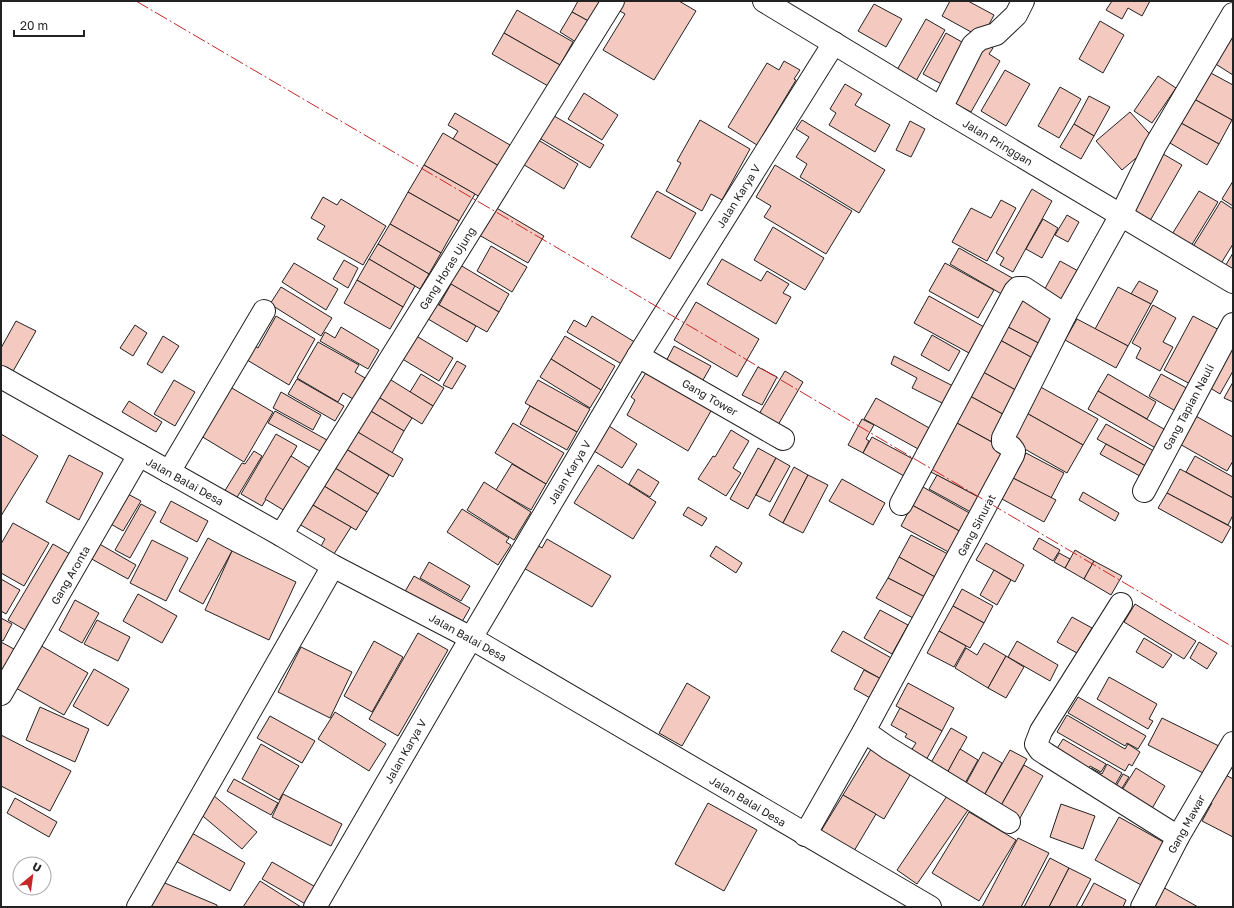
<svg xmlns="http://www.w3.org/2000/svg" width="1234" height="908" font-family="'Golos Text',sans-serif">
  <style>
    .building { fill: #f3c9c0; stroke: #222 }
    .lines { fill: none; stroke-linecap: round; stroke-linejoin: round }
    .minor-casing { stroke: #222; stroke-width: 24 }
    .minor { stroke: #fff; stroke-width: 22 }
    .power { stroke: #c62828; stroke-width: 1; stroke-dasharray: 14 3 2 3; stroke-linecap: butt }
    .labels { text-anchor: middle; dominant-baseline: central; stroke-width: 3; stroke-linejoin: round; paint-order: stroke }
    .street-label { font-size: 11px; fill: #222; stroke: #fff }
  </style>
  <rect width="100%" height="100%" fill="#fff"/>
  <!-- building -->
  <g class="building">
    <path d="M578,1H604L592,23L572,12Z"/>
    <path d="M624,1H679L696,11L654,80L603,50L625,14L618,10Z"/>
    <path d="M950,1H968L994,15L982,38L942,16Z"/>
    <path d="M1112,1H1150L1142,16L1128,8L1122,19L1106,10Z"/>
    <path d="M874,4L902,19L886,47L858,31Z"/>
    <path d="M517,10L573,42L560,65L504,33Z"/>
    <path d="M572,12L592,23L579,44L560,32Z"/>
    <path d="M926,19L945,30L916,81L897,70Z"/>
    <path d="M1100,21L1124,35L1103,73L1079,59Z"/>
    <path d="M1233,32V75L1214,63Z"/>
    <path d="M504,33L560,65L548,86L492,54Z"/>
    <path d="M946,33L969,46L947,87L923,74Z"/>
    <path d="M981,41L993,48L989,54L1000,61L971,112L947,99Z"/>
    <path d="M784,61L800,70L794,79L796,80L757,145L728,127L767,63L779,70Z"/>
    <path d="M1005,70L1030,84L1006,126L981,111Z"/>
    <path d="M1209,72L1233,85V118L1232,120L1194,99Z"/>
    <path d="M1158,76L1176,88L1152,123L1134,111Z"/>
    <path d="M845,84L862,94L855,105L890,125L875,152L829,125L836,113L830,109Z"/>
    <path d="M1060,87L1081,99L1059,138L1038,126Z"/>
    <path d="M584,93L618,115L602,140L568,119Z"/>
    <path d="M1089,96L1110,107L1094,136L1074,124Z"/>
    <path d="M1194,99L1232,120L1219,144L1181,123Z"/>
    <path d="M1130,112L1156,141L1122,170L1096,141Z"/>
    <path d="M455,113L510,145L499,166L453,139L458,131L448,125Z"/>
    <path d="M549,113L604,145L590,168L536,136Z"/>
    <path d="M700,120L750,149L722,200L711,194L702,211L666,191L681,163L677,161Z"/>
    <path d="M802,120L885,170L859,213L800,177L807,164L796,157L809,137L796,129Z"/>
    <path d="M910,121L925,129L911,157L896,150Z"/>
    <path d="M1181,123L1219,144L1207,165L1170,143Z"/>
    <path d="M1074,124L1094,136L1081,159L1060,147Z"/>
    <path d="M443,133L499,166L480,197L424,165Z"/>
    <path d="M530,135L578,164L564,189L516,160Z"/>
    <path d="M1158,151L1182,165L1147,226L1124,212Z"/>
    <path d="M424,165L475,194L459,221L408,192Z"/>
    <path d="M775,165L852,211L826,254L764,217L771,206L756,197Z"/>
    <path d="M1233,181V206L1222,199Z"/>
    <path d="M1032,189L1052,201L1013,272L1000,265L1004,258L996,253Z"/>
    <path d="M657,191L696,213L670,259L631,237Z"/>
    <path d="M1199,191L1218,202L1188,251L1169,239Z"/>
    <path d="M408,192L459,221L441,253L390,224Z"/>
    <path d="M323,197L337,205L341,199L386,226L363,265L317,239L325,226L311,218Z"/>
    <path d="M1001,200L1016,208L987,261L952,242L971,208L991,218Z"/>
    <path d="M1221,201L1233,209V244L1217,270L1189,253Z"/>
    <path d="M488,203L544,236L528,263L472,231Z"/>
    <path d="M1067,215L1079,222L1068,242L1055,235Z"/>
    <path d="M1043,219L1058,228L1042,258L1026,249Z"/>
    <path d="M390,224L441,253L429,274L378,244Z"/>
    <path d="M773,227L824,258L805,290L754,260Z"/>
    <path d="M378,244L429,274L420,289L369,259Z"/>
    <path d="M491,246L527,267L512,292L477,271Z"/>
    <path d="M959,248L1014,279L1005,296L950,264Z"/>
    <path d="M1233,253V280L1221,273Z"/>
    <path d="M369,259L415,286L403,307L357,280Z"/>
    <path d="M722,259L761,281L767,271L789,284L783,293L791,297L776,324L707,284Z"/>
    <path d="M344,260L358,268L348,288L333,279Z"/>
    <path d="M1060,261L1080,272L1062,305L1042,294Z"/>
    <path d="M455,262L509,294L499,312L445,281Z"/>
    <path d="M294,263L338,289L326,310L282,282Z"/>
    <path d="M945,263L994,290L978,318L929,291Z"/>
    <path d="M357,280L403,307L390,329L344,303Z"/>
    <path d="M1139,281L1158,291L1151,304L1131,294Z"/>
    <path d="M451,284L499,312L487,332L439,305Z"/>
    <path d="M281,287L332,318L321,336L270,304Z"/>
    <path d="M1118,287L1151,304L1128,346L1095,329Z"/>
    <path d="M929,296L984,327L969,353L914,323Z"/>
    <path d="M1022,299L1061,320L1046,347L1008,327Z"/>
    <path d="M432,301L476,326L467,342L423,316Z"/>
    <path d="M696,302L759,339L737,377L674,340Z"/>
    <path d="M1153,305L1176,318L1163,342L1173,347L1160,371L1136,358L1141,348L1132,343Z"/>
    <path d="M276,316L315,339L289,385L242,357L250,343L258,348Z"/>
    <path d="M592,316L638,344L625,366L567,332L574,320L586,327Z"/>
    <path d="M1193,316L1223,332L1194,386L1164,370Z"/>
    <path d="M1077,319L1128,346L1116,368L1065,340Z"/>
    <path d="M16,321L36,331L12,373L1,367V348Z"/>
    <path d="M135,325L147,333L133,356L120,348Z"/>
    <path d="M341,327L379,350L368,369L320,341L325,332L335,338Z"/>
    <path d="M1008,327L1046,347L1038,361L1000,340Z"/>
    <path d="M408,331L453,358L439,381L394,354Z"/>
    <path d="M932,335L960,351L949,371L921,355Z"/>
    <path d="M163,336L179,346L162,373L147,364Z"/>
    <path d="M565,336L615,366L601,390L551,359Z"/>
    <path d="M1000,340L1038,361L1021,393L983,372Z"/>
    <path d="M1233,340V371L1220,394L1207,386Z"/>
    <path d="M318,342L359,365L355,372L365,378L353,399L343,393L338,402L297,378Z"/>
    <path d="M674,346L711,366L699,387L663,367Z"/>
    <path d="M894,356L953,386L944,404L912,388L917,378L891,364Z"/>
    <path d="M551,359L601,390L590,408L540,377Z"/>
    <path d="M457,361L466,366L452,389L443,385Z"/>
    <path d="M650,366L715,404L688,451L627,415L635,400L631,397Z"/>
    <path d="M758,367L777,377L762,405L742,395Z"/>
    <path d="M785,371L803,382L778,425L759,414Z"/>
    <path d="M983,372L1021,393L1008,417L970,396Z"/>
    <path d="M421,374L444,388L433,406L410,392Z"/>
    <path d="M1108,374L1156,402L1147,419L1098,391Z"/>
    <path d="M1161,374L1192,391L1179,413L1149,396Z"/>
    <path d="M383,375L433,406L422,424L372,393Z"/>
    <path d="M297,379L344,406L335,421L288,394Z"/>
    <path d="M174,380L195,392L175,426L154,414Z"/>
    <path d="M538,380L590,409L577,432L525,403Z"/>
    <path d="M1233,382V402L1224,398Z"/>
    <path d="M225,384L273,412L244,462L196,433Z"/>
    <path d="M1037,385L1098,419L1083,445L1023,411Z"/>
    <path d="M1098,391L1169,432L1159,450L1088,409Z"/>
    <path d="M281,392L321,415L313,430L273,408Z"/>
    <path d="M372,393L412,418L404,431L364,407Z"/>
    <path d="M970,396L1008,417L994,443L955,422Z"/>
    <path d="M876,398L931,429L920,450L864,419Z"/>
    <path d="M129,401L162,422L156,432L122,412Z"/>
    <path d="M530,406L577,432L567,450L520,424Z"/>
    <path d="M364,407L404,431L392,453L351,428Z"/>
    <path d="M275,411L327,440L320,451L268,423Z"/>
    <path d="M1023,411L1083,445L1067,473L1007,439Z"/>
    <path d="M1194,415L1233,437V461L1227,471L1178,443Z"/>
    <path d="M862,419L874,425L866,439L869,441L863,453L848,445Z"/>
    <path d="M955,422L1012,453L986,501L929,471Z"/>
    <path d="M513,423L564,453L546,484L495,453Z"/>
    <path d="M1106,424L1161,455L1153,470L1097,439Z"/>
    <path d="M609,426L637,444L622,468L594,451Z"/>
    <path d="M351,428L403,459L393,477L341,446Z"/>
    <path d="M731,430L749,441L733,468L741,473L726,496L698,479L713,456L715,457Z"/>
    <path d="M1,434L38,456L1,516Z"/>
    <path d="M276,434L297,446L262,506L241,494Z"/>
    <path d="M872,437L913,459L904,476L863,453Z"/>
    <path d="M1106,444L1153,470L1147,480L1100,454Z"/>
    <path d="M341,446L389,475L378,494L330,465Z"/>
    <path d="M758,448L776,458L748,509L730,499Z"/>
    <path d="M254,451L262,456L233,504L221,497L242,463L245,464Z"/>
    <path d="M1026,453L1064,473L1051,498L1013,478Z"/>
    <path d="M69,455L103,473L79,520L46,502Z"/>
    <path d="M291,456L310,468L285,511L265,499Z"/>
    <path d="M1195,456L1233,477V498L1186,472Z"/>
    <path d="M776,458L790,466L770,502L756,495Z"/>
    <path d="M512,464L546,484L531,510L496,490Z"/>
    <path d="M330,465L378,494L367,512L319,483Z"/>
    <path d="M598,465L656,502L633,539L574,503Z"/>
    <path d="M794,467L808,475L783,523L769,515Z"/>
    <path d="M638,469L659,482L650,497L629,484Z"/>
    <path d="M1180,469L1233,498V515L1228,525L1167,493Z"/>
    <path d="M808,475L828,485L803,533L783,523Z"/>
    <path d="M937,475L986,501L978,516L929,489Z"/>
    <path d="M1013,478L1056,500L1044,522L1002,499Z"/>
    <path d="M842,479L885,503L873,525L829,501Z"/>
    <path d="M484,482L531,512L514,540L467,510Z"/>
    <path d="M319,483L367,512L356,530L311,504Z"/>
    <path d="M923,487L973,515L963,533L912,505Z"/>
    <path d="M1083,492L1119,513L1115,521L1079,500Z"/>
    <path d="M126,493L141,501L123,531L109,523Z"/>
    <path d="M1167,493L1231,527L1222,543L1158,508Z"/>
    <path d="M171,501L208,521L197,542L160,522Z"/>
    <path d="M141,504L156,512L130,558L115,550Z"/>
    <path d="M311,504L351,527L334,554L321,546L325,539L299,524Z"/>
    <path d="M912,505L963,533L952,554L901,526Z"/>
    <path d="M688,507L707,518L702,526L683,515Z"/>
    <path d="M462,509L509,538L506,542L511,545L498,565L447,532Z"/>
    <path d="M13,523L49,543L24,586L1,573V544Z"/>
    <path d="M911,535L948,554L935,577L899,557Z"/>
    <path d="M208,538L232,551L203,604L179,591Z"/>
    <path d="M1039,538L1060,550L1053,561L1033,549Z"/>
    <path d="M547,539L611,576L592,607L522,567L535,544L542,548Z"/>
    <path d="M152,540L188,558L166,601L130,583Z"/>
    <path d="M96,542L136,565L128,579L88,557Z"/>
    <path d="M986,543L1024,565L1015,582L976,560Z"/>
    <path d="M53,544L77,558L32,634L8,620Z"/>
    <path d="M716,546L742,563L736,573L710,556Z"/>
    <path d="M1075,550L1094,561L1084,579L1065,568Z"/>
    <path d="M232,551L296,582L269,640L205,610Z"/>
    <path d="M1059,553L1070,559L1065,568L1054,562Z"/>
    <path d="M899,557L935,577L925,597L888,578Z"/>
    <path d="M1094,561L1122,576L1111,595L1084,579Z"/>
    <path d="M429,562L470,586L461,601L420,578Z"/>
    <path d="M994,570L1011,580L997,605L980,595Z"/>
    <path d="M414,576L470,608L459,627L403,595Z"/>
    <path d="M888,578L925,597L913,618L876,598Z"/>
    <path d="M1,579L20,590L6,614L1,611Z"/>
    <path d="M962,589L993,606L984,623L953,606Z"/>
    <path d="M138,594L177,616L162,643L123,621Z"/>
    <path d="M75,600L99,613L82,643L59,630Z"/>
    <path d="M1135,604L1196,641L1184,659L1124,622Z"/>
    <path d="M953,606L984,623L970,648L939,631Z"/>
    <path d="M880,610L908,625L892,654L864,638Z"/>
    <path d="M1072,617L1092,628L1077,653L1057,642Z"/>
    <path d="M1,618L12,624L3,641L1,640Z"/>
    <path d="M97,620L130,637L118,661L84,644Z"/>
    <path d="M843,631L895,660L883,680L831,651Z"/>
    <path d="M939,631L966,646L954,667L927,653Z"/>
    <path d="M418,633L448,650L398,736L369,719Z"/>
    <path d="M1144,638L1172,655L1163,668L1136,652Z"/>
    <path d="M374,641L403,657L372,712L344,696Z"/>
    <path d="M1017,641L1058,665L1050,681L1008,657Z"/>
    <path d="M1,642L23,654L1,689Z"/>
    <path d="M1199,642L1217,653L1207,669L1190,658Z"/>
    <path d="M984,643L1006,656L988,688L955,668L966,648L977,655Z"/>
    <path d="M38,644L88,673L64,715L14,687Z"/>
    <path d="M301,647L352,672L330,718L278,692Z"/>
    <path d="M1006,656L1024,667L1006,698L988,688Z"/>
    <path d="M94,669L129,689L108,726L73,706Z"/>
    <path d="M864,670L883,680L872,699L854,689Z"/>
    <path d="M1109,677L1157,704L1149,719L1153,721L1148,729L1097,699Z"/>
    <path d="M687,683L710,697L682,746L659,733Z"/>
    <path d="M908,683L954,708L942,731L896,706Z"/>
    <path d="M1078,697L1146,736L1138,749L1127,743L1125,746L1068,713Z"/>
    <path d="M40,707L89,729L75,762L26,740Z"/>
    <path d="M900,708L942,731L925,762L909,754L916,743L905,737L907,734L891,725Z"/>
    <path d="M335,712L386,744L369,771L318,739Z"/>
    <path d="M1067,715L1125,749L1128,744L1140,752L1132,766L1129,764L1125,771L1057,732Z"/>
    <path d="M270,716L315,741L302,763L257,738Z"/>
    <path d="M1162,718L1221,747L1207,775L1148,745Z"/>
    <path d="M951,728L967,737L946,775L929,766Z"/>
    <path d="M1,735L71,771L50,811L1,786Z"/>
    <path d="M1063,739L1106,764L1101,772L1090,766L1084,777L1051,758Z"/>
    <path d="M261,744L299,766L279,800L242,779Z"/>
    <path d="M873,746L913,770L884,819L843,795Z"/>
    <path d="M960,749L978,760L964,785L946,775Z"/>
    <path d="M1010,750L1027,759L999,809L982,799Z"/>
    <path d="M983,752L1002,763L982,799L963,789Z"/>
    <path d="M1107,764L1122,773L1111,792L1085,777L1091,768L1102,774Z"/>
    <path d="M1024,765L1043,776L1019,820L999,809Z"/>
    <path d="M1136,768L1165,786L1150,812L1117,798Z"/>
    <path d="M1123,774L1129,777L1117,796L1112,793Z"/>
    <path d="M1224,774L1233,779V837L1202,821L1212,803L1209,801Z"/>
    <path d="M234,779L278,803L271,815L227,791Z"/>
    <path d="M283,794L342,824L331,846L272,817Z"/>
    <path d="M213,795L257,832L242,849L198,812Z"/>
    <path d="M843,795L876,814L854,851L821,831Z"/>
    <path d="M947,796L968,810L917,884L897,870Z"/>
    <path d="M15,798L57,822L49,837L7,813Z"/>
    <path d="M708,803L757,830L724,891L675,864Z"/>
    <path d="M1061,804L1095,816L1083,849L1050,837Z"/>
    <path d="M969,812L1016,840L979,901L932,873Z"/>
    <path d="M1119,817L1167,844L1143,886L1095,860Z"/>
    <path d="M190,832L245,863L230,891L174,860Z"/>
    <path d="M1018,838L1049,853L1021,907H982Z"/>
    <path d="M1050,858L1069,868L1049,907H1024Z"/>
    <path d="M272,862L319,889L309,906L262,879Z"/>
    <path d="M1069,868L1091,879L1076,907H1049Z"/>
    <path d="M160,881L217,905V907H150Z"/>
    <path d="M260,881L301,907H243Z"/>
    <path d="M1094,883L1126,900L1123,907H1081Z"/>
    <path d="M1161,886L1198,907H1150Z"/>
  </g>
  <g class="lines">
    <defs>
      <g id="minor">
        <path d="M764,1L941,108L1233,282"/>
        <path d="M941,108L973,45L980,39L996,34L1016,15L1023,1"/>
        <path d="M638,356L783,439"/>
        <path d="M1,377L281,535L333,566L471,638L930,907"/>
        <path d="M169,472L264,311"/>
        <path d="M1144,491L1233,324"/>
        <path d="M901,504L1015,291L1018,288H1024L1065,315"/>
        <path d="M281,535L613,1"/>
        <path d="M1121,604L1041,731L1036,744L1040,750L1046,754L1178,837"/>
        <path d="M1,694L139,455"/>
        <path d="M864,731L888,748L1009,822"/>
        <path d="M805,835L864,731L1013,455L1014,451L1011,447L1003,442V438L1065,315L1121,215L1155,146L1233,14"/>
        <path d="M138,907L333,566"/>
        <path d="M315,907L471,638L638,356L834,43"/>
        <path d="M1142,907L1178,837L1233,743"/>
      </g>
    </defs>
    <!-- minor casing -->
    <use href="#minor" class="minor-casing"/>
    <!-- minor -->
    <use href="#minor" class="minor"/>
    <!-- power -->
    <path class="power" d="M136,1L566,253L1233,647"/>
  </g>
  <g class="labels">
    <!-- street labels -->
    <g class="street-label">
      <text transform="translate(998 142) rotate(31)">Jalan Pringgan</text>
      <text transform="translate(738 196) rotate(-58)">Jalan Karya V</text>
      <text transform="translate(447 268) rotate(-58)">Gang Horas Ujung</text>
      <text transform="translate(710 397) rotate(30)">Gang Tower</text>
      <text transform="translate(1188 407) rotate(-62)">Gang Tapian Nauli</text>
      <text transform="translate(569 472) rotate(-59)">Jalan Karya V</text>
      <text transform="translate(185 481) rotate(29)">Jalan Balai Desa</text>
      <text transform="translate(976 525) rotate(-62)">Gang Sinurat</text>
      <text transform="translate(70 575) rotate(-60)">Gang Aronta</text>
      <text transform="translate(468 637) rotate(29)">Jalan Balai Desa</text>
      <text transform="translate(405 751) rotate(-60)">Jalan Karya V</text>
      <text transform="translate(748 801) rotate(31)">Jalan Balai Desa</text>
      <text transform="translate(1186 824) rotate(-61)">Gang Mawar</text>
    </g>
  </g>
  <!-- border -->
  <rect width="1234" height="908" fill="none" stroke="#222222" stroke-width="4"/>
  <!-- north arrow -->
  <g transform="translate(32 876) rotate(29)"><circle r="19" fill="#ffffff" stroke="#a7a7a7"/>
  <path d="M0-3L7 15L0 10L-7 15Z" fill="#c62828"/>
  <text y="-6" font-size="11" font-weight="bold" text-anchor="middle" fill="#222222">U</text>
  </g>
  <!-- scale -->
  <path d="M14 30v6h70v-6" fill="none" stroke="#222222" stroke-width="2"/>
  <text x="20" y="30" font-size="12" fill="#222222" stroke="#ffffff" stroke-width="3" paint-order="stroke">20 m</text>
</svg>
